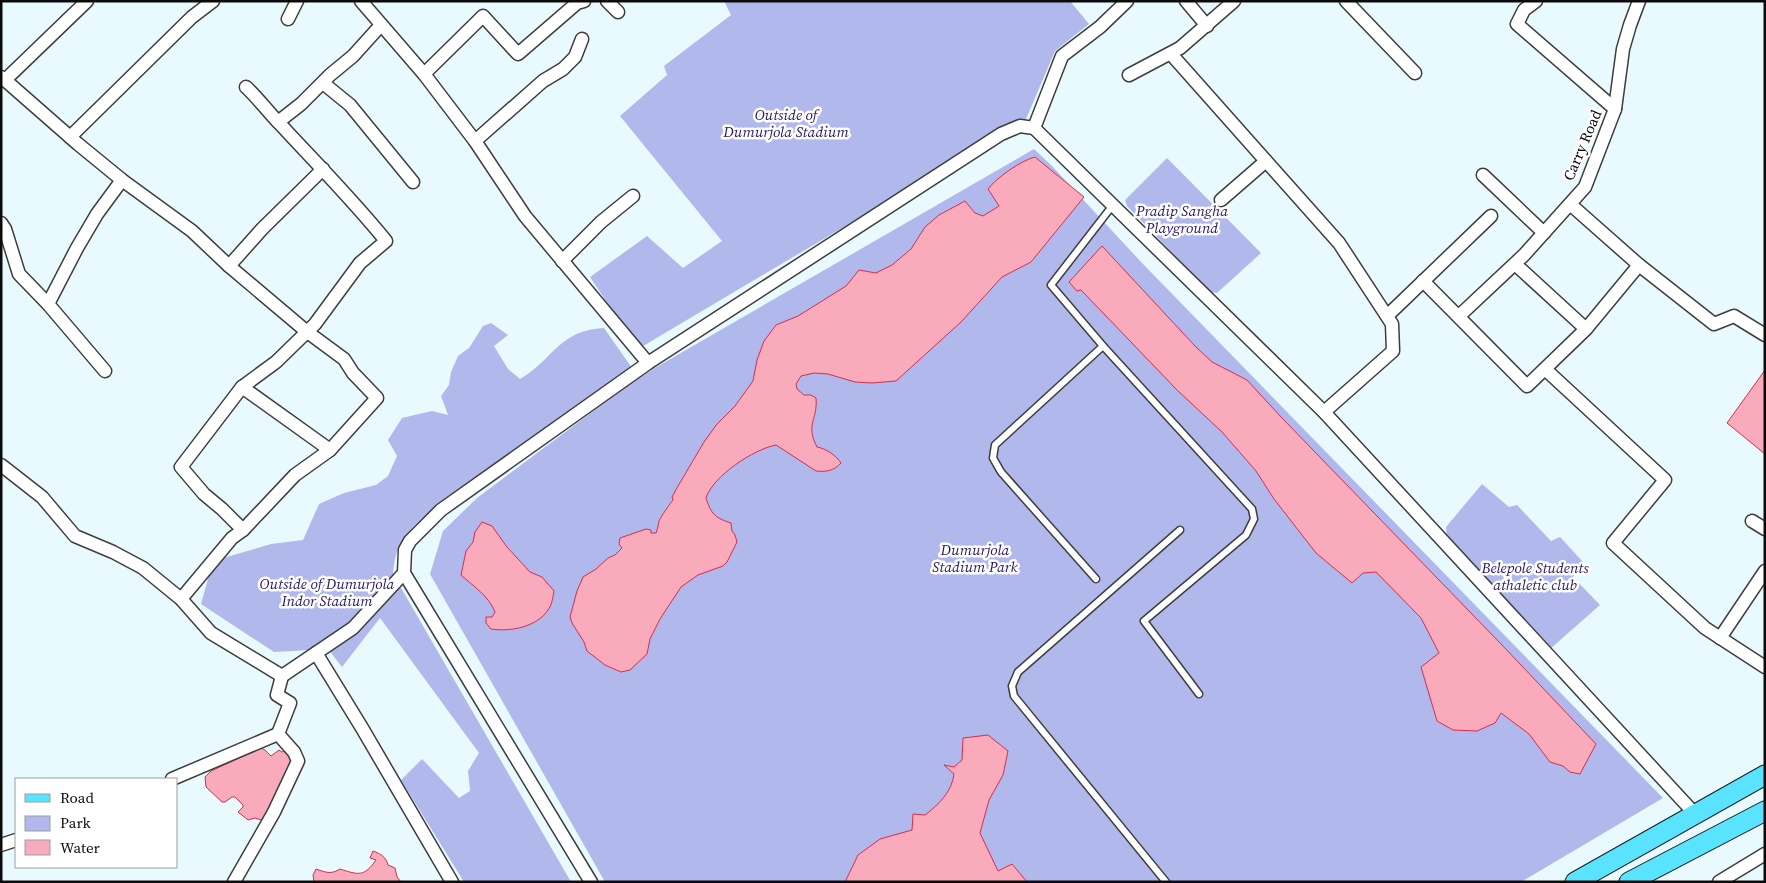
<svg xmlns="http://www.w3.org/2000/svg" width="1766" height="883" font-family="'Source Serif 4',serif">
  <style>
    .green { fill: #b1b8eb }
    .water { fill: #f9abbc; stroke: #d42e4e }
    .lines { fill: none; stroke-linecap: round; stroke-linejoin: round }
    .lane-casing { stroke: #3e3e3e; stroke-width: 9 }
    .street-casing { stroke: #3e3e3e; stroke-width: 15 }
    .primary-casing { stroke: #1c1c1c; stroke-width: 21 }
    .lane { stroke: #fff; stroke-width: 6 }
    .street { stroke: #fff; stroke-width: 12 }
    .primary { stroke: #59e3ff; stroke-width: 19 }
    .labels { text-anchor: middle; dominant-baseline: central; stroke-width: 5; stroke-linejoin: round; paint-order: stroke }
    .park-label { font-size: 15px; font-style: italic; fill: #291965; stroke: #fff }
    .street-label { font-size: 15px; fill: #0b0b0b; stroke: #fff }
  </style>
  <rect width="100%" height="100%" fill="#e9faff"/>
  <!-- green -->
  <g class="green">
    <path d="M724,1H1070L1089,24L1055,51L1026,119L638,349L590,277L647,236L683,268L722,241L620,116L667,75L664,66L731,15Z"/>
    <path d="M1034,149L1052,166L1142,263L1663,798L1521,882H605L430,574L443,531L477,498L627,386L653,369Z"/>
    <path d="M1167,158L1261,253L1217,293L1210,292L1127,206L1125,200Z"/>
    <path d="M491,323L508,335L494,346L508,369L520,379C554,359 559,330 604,328L632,368L425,516C404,534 395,546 393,574L571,882H464L401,780L422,759L459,798L470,791L468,771L479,753L380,618L342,667L328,649L274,652L201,604L213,561L271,544L303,540L319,504L344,493L376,485L388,476L397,456L388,440L402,418L432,411L448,415L441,396L449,385L451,372L458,356L469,348L483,326Z"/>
    <path d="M1482,484L1509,507L1517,505L1551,541L1560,537L1584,563L1573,577L1600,605L1550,649L1447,539L1446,527Z"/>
  </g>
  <!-- water -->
  <g class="water">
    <path d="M1035,157L1084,197L1031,262L1002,277L961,322L896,381L872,383L855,382L828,374L814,373L801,376L796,384L797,389L804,395H811L816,398C818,420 805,424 817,447C825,448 837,456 841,463C834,471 826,472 816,471L776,445C754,449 713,476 706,498C711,514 715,518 731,523L732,531L735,535L737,542L727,562L723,566L698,575L681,587L660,619L650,639L647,654L630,670L621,672L605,665L587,651L584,642L572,623L570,617L577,591L583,577L596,569L608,558L615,555L622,548L619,544L620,538L646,529L651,530V533H656C658,528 658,525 659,521C660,518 671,502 673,500L672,497L678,486L704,442L717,424L735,406L753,381L757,360L764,341L776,325L798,316L846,286L859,270L876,273L892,265L911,249L925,227L939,215L965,201L975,213L983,216L999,206L988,189C996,178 1022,160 1035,157Z"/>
    <path d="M1102,246L1195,346L1212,362L1247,380L1282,418L1502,645L1596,744L1580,774L1570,772L1563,766L1550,762L1529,734L1501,713L1495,723L1477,731L1453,730L1437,721L1421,667L1439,653L1421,618L1376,572L1363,573L1352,583L1316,553L1274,499L1256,471L1222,432L1177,390L1081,290L1077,291L1069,282Z"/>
    <path d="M1765,370V454L1727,423Z"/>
    <path d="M482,522L492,526L507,547L530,572L542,577L554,591C553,597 552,605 548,610C537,627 510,632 491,629L486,623V617H492L495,612C488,595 474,587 461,575L466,551L473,542L475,532Z"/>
    <path d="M988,735L1008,751L1003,775L989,800L980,833L998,871L1012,864L1027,882H847L846,880L858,855L880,839L912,830L913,814L925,815C938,805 952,792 954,774L944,765L954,767L962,760L963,738Z"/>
    <path d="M261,748L265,750L271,756L279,750L282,752L289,750L292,763L266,817L261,820L255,818L248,820L238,812L243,807V805L235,797H232L225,802H222L206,787L205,777L211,771Z"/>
    <path d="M373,851C381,854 386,857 388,865L395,868L397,877L401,882H314L313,875L316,869C325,872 331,875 340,869C359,875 364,877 376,860L370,858Z"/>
  </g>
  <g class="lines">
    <defs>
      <g id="lane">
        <path d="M1103,346L1252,509L1254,519L1246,535L1144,621L1199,694"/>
        <path d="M1096,579L1001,472L993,458L995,445L1103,346L1051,285L1113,205"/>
        <path d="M1166,882L1014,696L1012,686L1018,672L1180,530"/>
      </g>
      <g id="street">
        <path d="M361,1L424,74L475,141L525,216L648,363"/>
        <path d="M607,1L618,12"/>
        <path d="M1186,1L1207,26"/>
        <path d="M1346,1L1415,73"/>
        <path d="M1536,1L1524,10L1517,24L1615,109"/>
        <path d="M288,19L297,1"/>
        <path d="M1171,54L1266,161"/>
        <path d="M424,74L483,16L518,54L577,3L584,1"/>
        <path d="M1129,75L1180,48L1234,1"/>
        <path d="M1,77L5,80L87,1"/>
        <path d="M5,80L78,144L122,180L192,231L229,266"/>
        <path d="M323,83L350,105L413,182"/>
        <path d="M278,122L301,104L330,75L353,56L381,25"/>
        <path d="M1034,128L1062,56L1100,27L1127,1"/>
        <path d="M70,137L192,17L213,1"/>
        <path d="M475,141L543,81L563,69L575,57L582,39"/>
        <path d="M1483,175L1544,233"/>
        <path d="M1221,200L1266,161L1339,243L1392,324L1393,351L1324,412"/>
        <path d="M1570,204L1639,265L1586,329"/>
        <path d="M1,223L5,229L19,274L48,304L105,371"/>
        <path d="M562,261L601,222L633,196"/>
        <path d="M1639,265L1714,324L1734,316L1765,335"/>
        <path d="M1423,281L1527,386L1586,329L1515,264"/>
        <path d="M48,304L77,248L97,214L122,180"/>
        <path d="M1387,316L1491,216"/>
        <path d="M1459,316L1524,255L1585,187L1615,109L1623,49L1630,25L1639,1"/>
        <path d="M1545,369L1665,480L1613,543L1705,628L1765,667"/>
        <path d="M242,387L330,450"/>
        <path d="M1,465L42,497L75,536L113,552L143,568L181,599L211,633L282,676L353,628L404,573"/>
        <path d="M1752,521L1765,529"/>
        <path d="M243,530L222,509L204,494L181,467L242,387L276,362L315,324L360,263L386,241C353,200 316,163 280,124C268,112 259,99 246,87"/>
        <path d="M181,599L232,538L243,530L295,475L330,450L377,398L353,373L344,359L306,331L229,266L262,229L323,169"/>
        <path d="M1720,638L1765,571"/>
        <path d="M316,653L362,728L452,882"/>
        <path d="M172,779L278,734"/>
        <path d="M1,845L16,840"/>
        <path d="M234,882L274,812L298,761L294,752L278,734L290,703L277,695L282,676"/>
        <path d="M591,882L404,573L405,550L410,541L441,510L648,363L1001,134L1020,126L1034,128L1324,412L1695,814"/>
        <path d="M1719,882L1765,854"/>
      </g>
      <g id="primary">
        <path d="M1575,882L1765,775"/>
        <path d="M1629,882L1765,811"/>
      </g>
    </defs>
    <!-- lane casing -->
    <use href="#lane" class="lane-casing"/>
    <!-- street casing -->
    <use href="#street" class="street-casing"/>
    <!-- primary casing -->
    <use href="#primary" class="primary-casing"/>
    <!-- lane -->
    <use href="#lane" class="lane"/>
    <!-- street -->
    <use href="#street" class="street"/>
    <!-- primary -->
    <use href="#primary" class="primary"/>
  </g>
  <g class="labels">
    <!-- park labels -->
    <g class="park-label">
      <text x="786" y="114">Outside of<tspan x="786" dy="17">Dumurjola Stadium</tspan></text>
      <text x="1182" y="210">Pradip Sangha<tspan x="1182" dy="17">Playground</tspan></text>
      <text x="975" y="549">Dumurjola<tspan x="975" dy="17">Stadium Park</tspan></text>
      <text x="1535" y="567">Belepole Students<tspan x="1535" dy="17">athaletic club</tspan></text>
      <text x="327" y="583">Outside of Dumurjola<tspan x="327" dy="17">Indor Stadium</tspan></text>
    </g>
    <!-- street labels -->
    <g class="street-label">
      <text transform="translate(1582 145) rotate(-67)">Carry Road</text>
    </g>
  </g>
  <!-- border -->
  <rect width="1766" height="883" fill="none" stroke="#0b0b0b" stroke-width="5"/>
  <!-- legend -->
  <rect x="15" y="778" width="162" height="90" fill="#ffffff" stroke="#9d9d9d"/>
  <rect x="25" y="794" width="25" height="8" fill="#59e3ff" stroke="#9d9d9d"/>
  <text x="60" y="803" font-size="15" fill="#0b0b0b">Road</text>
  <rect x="25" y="816" width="25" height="15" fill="#b1b8eb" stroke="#9d9d9d"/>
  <text x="60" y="828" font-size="15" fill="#0b0b0b">Park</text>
  <rect x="25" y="840" width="25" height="15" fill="#f9abbc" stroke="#9d9d9d"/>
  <text x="60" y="853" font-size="15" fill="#0b0b0b">Water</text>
</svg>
